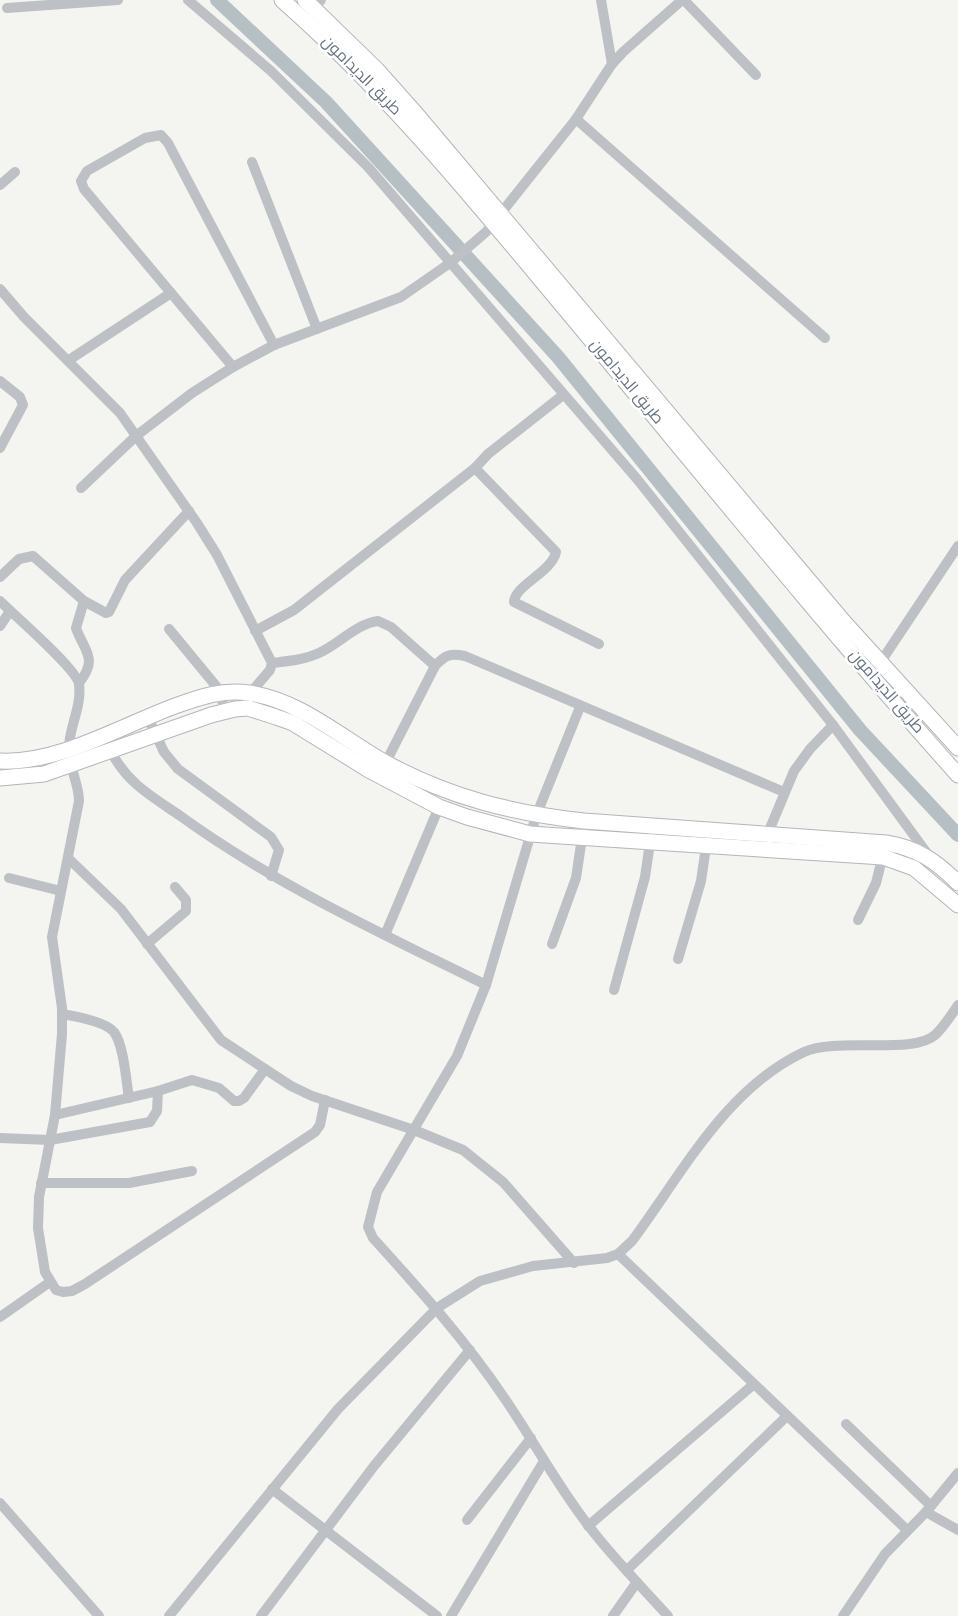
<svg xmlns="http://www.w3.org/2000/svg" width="958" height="1616" font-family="Overpass,Cairo,sans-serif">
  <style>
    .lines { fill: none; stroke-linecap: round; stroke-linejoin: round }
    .canal { stroke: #b6c0c4; stroke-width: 14 }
    .secondary-casing { stroke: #b2b6ba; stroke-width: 17 }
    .street { stroke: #bdc0c4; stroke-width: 10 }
    .secondary { stroke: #fff; stroke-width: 15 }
    .labels { text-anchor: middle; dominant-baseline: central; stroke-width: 5; stroke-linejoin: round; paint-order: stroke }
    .street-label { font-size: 16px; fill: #65727f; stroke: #fff }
  </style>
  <rect width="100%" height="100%" fill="#f4f4f0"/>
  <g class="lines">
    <!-- canal -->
    <path class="canal" d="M217,0L326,102L558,357L860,730L958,835"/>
    <defs>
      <g id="secondary">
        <path d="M282,0C390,95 480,207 572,317C699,470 825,626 958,775"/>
        <path d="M305,0L377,70L417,115L843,621L958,748"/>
        <path d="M0,761C58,764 121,726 175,706C200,697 223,689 249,693C300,700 343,739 386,763C451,798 512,813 584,821L886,843C917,848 936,861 958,883"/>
        <path d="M0,778L44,774L211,715L235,709L248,708L276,717L293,723L369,770L439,807L467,817L530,834L883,857L914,868L958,905"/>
      </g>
    </defs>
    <!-- secondary casing -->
    <use href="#secondary" class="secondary-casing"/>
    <!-- street -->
    <g class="street">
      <path d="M188,0L271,71L368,167L637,479L833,725L929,856"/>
      <path d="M601,0L612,64"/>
      <path d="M684,0L756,75"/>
      <path d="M7,8L118,0"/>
      <path d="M314,8L321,0"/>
      <path d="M576,119L825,338"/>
      <path d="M252,162L317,329"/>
      <path d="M0,185L15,172"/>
      <path d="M0,289L24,317L120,413L197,523L217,555L272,663L270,670L247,697"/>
      <path d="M69,360L171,293"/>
      <path d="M233,367L84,189L81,181L87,171L145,138L161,135L168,143L274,345"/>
      <path d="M0,381L20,397L23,405L0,448"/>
      <path d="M563,395L488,454L475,468L556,552C552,572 515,585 514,602L599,644"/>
      <path d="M81,488L136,436L192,393L233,367L274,345L401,297L450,263L486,232L576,119L612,64L623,52L682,0"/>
      <path d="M0,577L19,559L33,556L84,601L76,628C84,651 99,658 79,683"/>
      <path d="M0,601C14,615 77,669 79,684C82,707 69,727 69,748C68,766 79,783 79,801L52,937L62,1008V1034L55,1115L39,1197L38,1228L45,1272L56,1290L63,1292L72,1291L85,1284L315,1132L320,1125L325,1100"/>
      <path d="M84,601L106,613L109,612L125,580L189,511"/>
      <path d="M0,626L10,611"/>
      <path d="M169,629L221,692L224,711"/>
      <path d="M255,631L294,610L475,468"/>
      <path d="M272,663C288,661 304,660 319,653C339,644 356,624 378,621L391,627L435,666"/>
      <path d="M880,663L958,546"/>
      <path d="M580,707L536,816L486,985L457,1056L377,1192L368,1227L373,1238C420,1290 466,1341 505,1399C533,1440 557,1485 588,1525C612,1557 641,1586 668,1616"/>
      <path d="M147,716L164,752L178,769L271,837L279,850L271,876"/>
      <path d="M111,751C126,782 151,796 179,815C274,884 381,933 486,985"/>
      <path d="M386,762L435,666C445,655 450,653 465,656L784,792"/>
      <path d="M768,833L794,771L810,749L833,725"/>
      <path d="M68,858L121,909L221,1040L291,1086L312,1096L414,1130L463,1150L503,1182L574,1263"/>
      <path d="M9,878L61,891"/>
      <path d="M858,920L876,883L884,851"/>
      <path d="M385,935L439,807"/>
      <path d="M147,944L186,911V900L175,887"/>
      <path d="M552,944L576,878L583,831"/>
      <path d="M678,959L701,881L707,840"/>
      <path d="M614,990L645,877L651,836"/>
      <path d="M62,1014C74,1016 106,1022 114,1032C124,1046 126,1080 129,1098"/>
      <path d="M55,1115L158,1091L192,1080L219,1088L234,1101H239L244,1098L265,1069"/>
      <path d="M0,1138L50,1140L150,1122L157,1111L158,1091"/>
      <path d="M41,1183H129L192,1171"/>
      <path d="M618,1254L907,1530"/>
      <path d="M0,1317L50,1282"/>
      <path d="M846,1424L931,1506"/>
      <path d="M272,1489L437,1616"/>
      <path d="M0,1503L99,1616"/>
      <path d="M926,1512L958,1530"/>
      <path d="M467,1520L531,1438"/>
      <path d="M588,1526L754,1384"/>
      <path d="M627,1570L787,1416"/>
      <path d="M169,1616L338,1409L437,1308L480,1281L533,1266L607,1258L618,1254L632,1241C682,1174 725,1089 804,1052C837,1037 913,1055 935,1035C944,1027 951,1015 958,1005"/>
      <path d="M261,1616L374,1466L470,1350"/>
      <path d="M451,1616L544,1461"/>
      <path d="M613,1616L637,1582"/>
      <path d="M843,1616L885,1554L926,1512L958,1473"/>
    </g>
    <!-- secondary -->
    <use href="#secondary" class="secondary"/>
  </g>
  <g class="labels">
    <!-- street labels -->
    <g class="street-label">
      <text transform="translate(361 76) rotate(45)">طريق الديدامون</text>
      <text transform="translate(626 382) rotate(50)">طريق الديدامون</text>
      <text transform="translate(886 692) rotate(49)">طريق الديدامون</text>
    </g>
  </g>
</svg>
